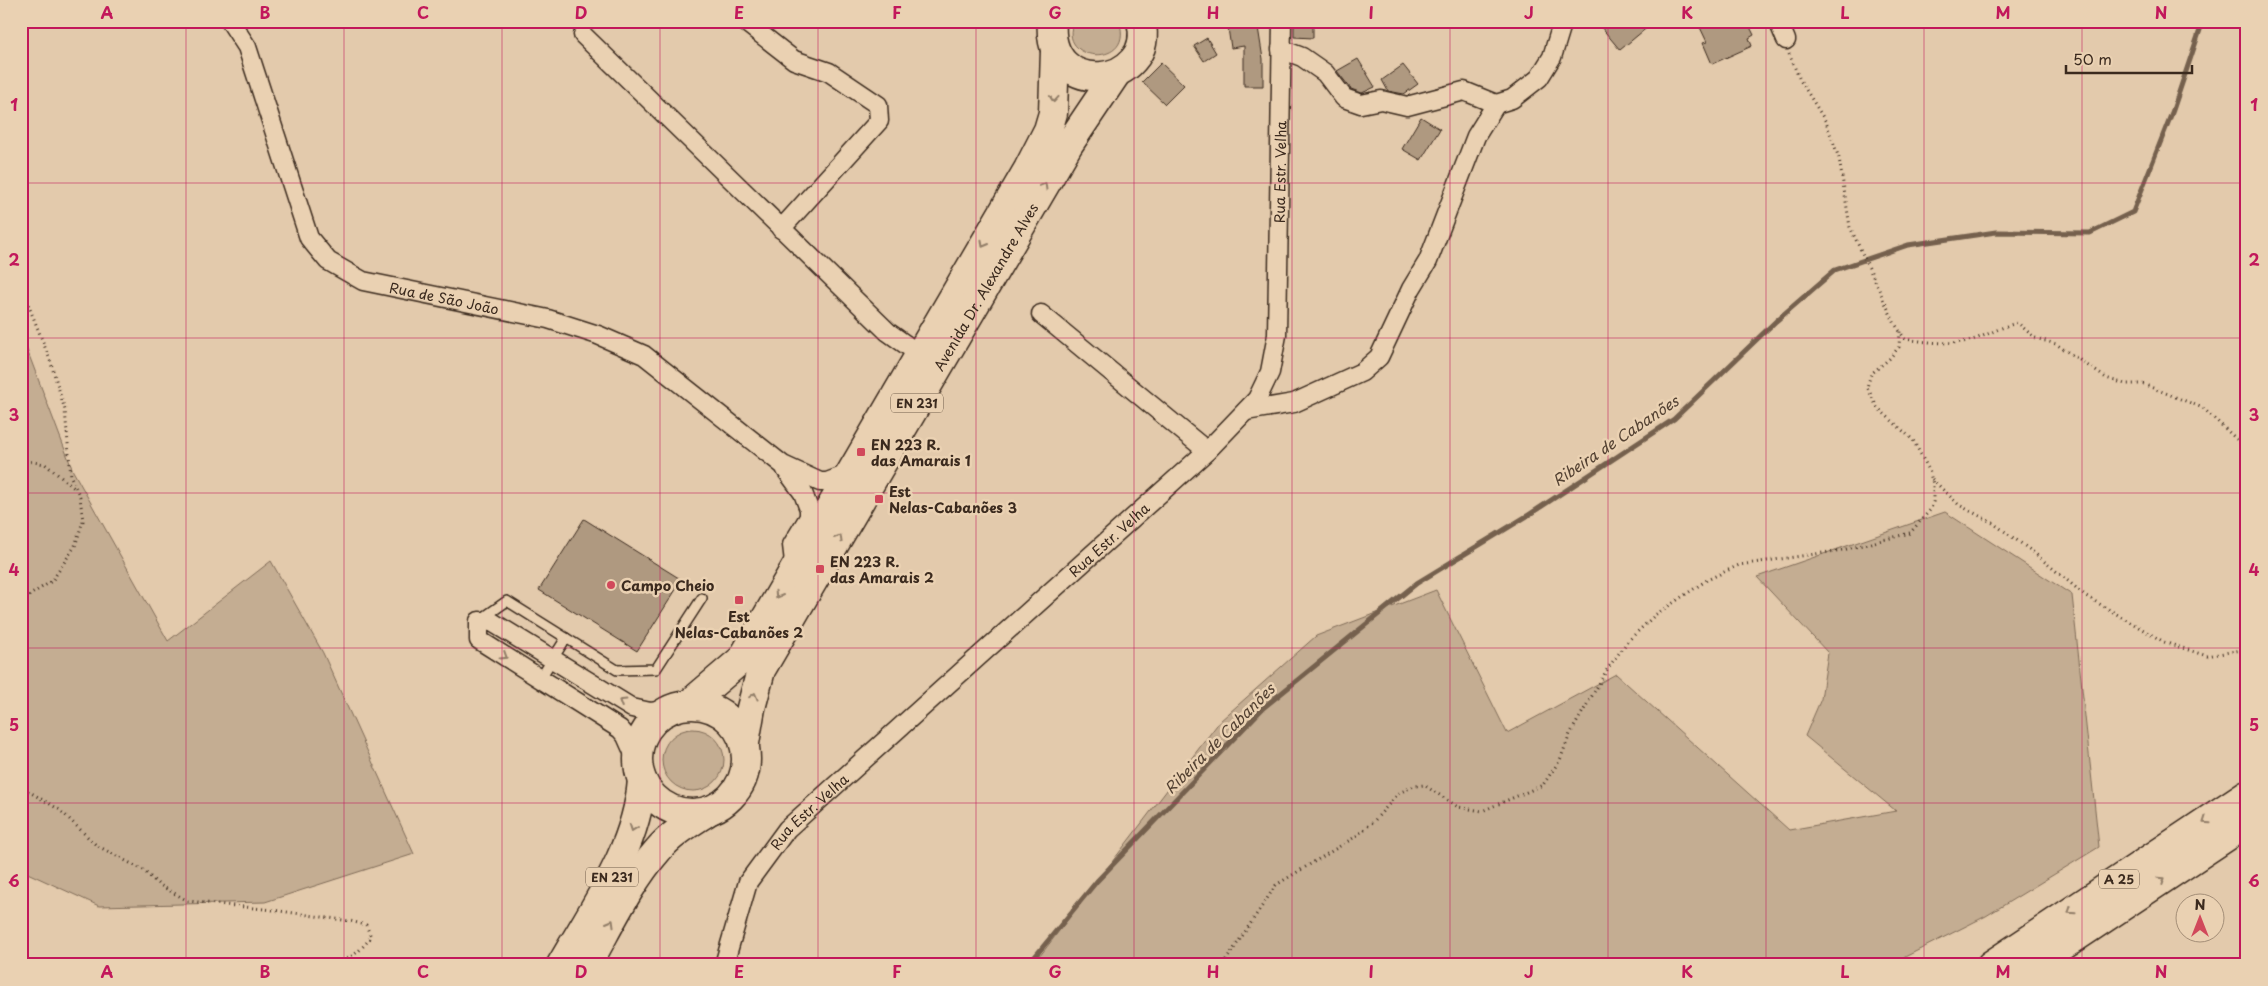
<svg xmlns="http://www.w3.org/2000/svg" width="2268" height="986" font-family="'Playpen Sans',sans-serif">
  <style>
    .green { fill: #c4ad92; stroke: #806c58 }
    .lines { fill: none; stroke-linecap: round; stroke-linejoin: round }
    .stream { stroke: #74614e; stroke-width: 5 }
    .building { fill: #af9980; stroke: #3b2a1e }
    .service-casing { stroke: #3b2a1e; stroke-width: 12 }
    .minor-casing { stroke: #3b2a1e; stroke-width: 21 }
    .primary-casing { stroke: #3b2a1e; stroke-width: 31 }
    .motorway-casing { stroke: #3b2a1e; stroke-width: 31 }
    .path { stroke: #3b2a1e; stroke-width: 3; stroke-dasharray: 1 4; stroke-linecap: butt }
    .service { stroke: #ead1b2; stroke-width: 9 }
    .minor { stroke: #ead1b2; stroke-width: 18 }
    .primary { stroke: #ead1b2; stroke-width: 28 }
    .motorway { stroke: #ead1b2; stroke-width: 28 }
    .oneway { stroke: #927e68 }
    .grid { fill: none; stroke: #c2185b; stroke-width: 1; stroke-opacity: 0.55 }
    .poi-dot { fill: #d1495b; stroke: #ead1b2; stroke-width: 2 }
    .labels { text-anchor: middle; dominant-baseline: central; stroke-width: 5; stroke-linejoin: round; paint-order: stroke }
    .shield { fill: #ead1b2; stroke: #705c4a; stroke-width: 1 }
    .shield-label { font-size: 12px; font-weight: bold; fill: #3b2a1e }
    .street-label { font-size: 14px; fill: #3b2a1e; stroke: #ead1b2 }
    .poi-label { font-size: 14px; font-weight: bold; fill: #3b2a1e; stroke: #ead1b2; text-anchor: start }
    .water-label { font-size: 15px; font-style: italic; fill: #534132; stroke: #ead1b2 }
    .neatline { fill: none; stroke: #c2185b; stroke-width: 2 }
    .grid-label { font-size: 16px; text-anchor: middle; font-weight: bold; fill: #c2185b }
  </style>
  <rect width="100%" height="100%" fill="#e3caac"/>
  <filter id="ink" filterUnits="userSpaceOnUse"><feTurbulence type="fractalNoise" baseFrequency=".02" numOctaves="2"/><feDisplacementMap in="SourceGraphic" scale="10" xChannelSelector="R" yChannelSelector="G"/><feConvolveMatrix kernelMatrix="1 2 1 2 8 2 1 2 1" color-interpolation-filters="sRGB"/></filter>
  <g filter="url(#ink)">
    <!-- green -->
    <g class="green">
      <path d="M1074,21H1119C1136,69 1055,63 1074,21Z"/>
      <path d="M21,334L73,471L168,641L271,561L323,653L414,854L265,902L99,906L21,870Z"/>
      <path d="M1945,512L2072,595L2099,847L1986,916L1889,965H1033L1220,721L1316,636L1436,590L1507,733L1616,674L1789,830L1896,811L1805,736L1821,699L1828,653L1757,577Z"/>
      <circle cx="693" cy="760" r="31"/>
    </g>
    <g class="lines">
      <!-- stream -->
      <path class="stream" d="M1028,965L1097,881L1263,708L1417,583L1527,516L1674,419L1776,321L1835,270L1908,245L1996,232L2090,233L2133,212L2173,110L2203,21"/>
    </g>
    <!-- building -->
    <g class="building">
      <path d="M1227,21H1257L1263,59V86H1244V46L1231,48Z"/>
      <path d="M1294,21H1313V38L1294,37Z"/>
      <path d="M1596,21H1655L1620,50Z"/>
      <path d="M1697,21H1747L1754,35L1749,38L1752,46L1712,64L1703,43L1707,42Z"/>
      <path d="M1207,38L1216,53L1204,61L1194,46Z"/>
      <path d="M1358,59L1375,87L1362,93L1351,89L1337,71Z"/>
      <path d="M1161,63L1184,85L1165,104L1142,82Z"/>
      <path d="M1403,65L1418,84L1404,94L1388,91L1382,80Z"/>
      <path d="M1421,117L1440,129L1421,160L1402,149Z"/>
      <path d="M584,519L682,580L637,651L539,590Z"/>
    </g>
    <g class="lines">
      <defs>
        <g id="service">
          <path d="M480,620L507,601L617,670L656,669L702,598"/>
          <path d="M540,679L566,638"/>
        </g>
        <g id="minor">
          <path id="s1" d="M230,21L247,47L309,238L328,261L363,281L548,319L598,335L644,355L783,465L820,482H827L848,474"/>
          <path d="M744,21L794,60L829,72L878,105L879,121L781,229"/>
          <path d="M1778,21L1786,40"/>
          <path d="M583,35L888,332L919,354"/>
          <path d="M1281,49L1302,57L1325,73L1344,98L1361,104L1381,100L1407,106L1464,91L1496,104L1512,99L1539,78L1552,57L1563,21"/>
          <path d="M1041,314L1207,451"/>
          <path d="M1246,411L1294,403L1362,372L1379,357L1411,289L1428,261L1476,136L1496,104"/>
          <path d="M786,470L803,493L809,509V517L792,545L794,562"/>
          <path d="M638,763L626,736L620,729L479,640V621L492,622L632,708L650,712L668,710"/>
          <path id="s2" d="M724,965L748,882L787,829L1207,451L1257,399L1270,372L1277,335L1282,21"/>
        </g>
        <g id="primary">
          <path d="M1052,21C1045,102 1158,87 1141,21"/>
          <path d="M689,704L742,659L1028,169L1048,130L1053,113L1055,50"/>
          <circle cx="692" cy="759" r="54"/>
          <path id="s3" d="M745,743L751,708L761,670L1069,144L1116,74"/>
          <path d="M561,965C594,907 637,848 642,780"/>
          <path d="M587,965C609,927 629,883 658,850C672,833 692,822 710,810"/>
        </g>
        <g id="motorway">
          <path d="M1991,965L2247,794"/>
          <path d="M2034,965L2247,823"/>
        </g>
      </defs>
      <!-- service casing -->
      <use href="#service" class="service-casing"/>
      <!-- minor casing -->
      <use href="#minor" class="minor-casing"/>
      <!-- primary casing -->
      <use href="#primary" class="primary-casing"/>
      <!-- motorway casing -->
      <use href="#motorway" class="motorway-casing"/>
      <!-- path -->
      <g class="path">
        <path d="M1789,54L1800,80L1826,122L1839,158L1850,227L1895,324L1905,339C1924,342 1956,346 1975,339C1990,334 2002,326 2018,323L2035,338L2056,344L2106,378L2125,384H2143L2203,408L2247,449"/>
        <path d="M21,286L50,360L65,410L71,477L80,497L83,521L75,546L52,581L30,595L21,605"/>
        <path d="M21,460L45,464L74,488"/>
        <path d="M1932,479L1959,505L1993,523L2033,552L2086,596L2164,642L2207,656L2247,649"/>
        <path d="M21,784L28,791L60,810L96,845L143,870L158,884L188,901L273,910L350,921L366,925L371,937C357,955 350,959 329,965"/>
        <path d="M1223,965L1276,885L1355,837L1373,822L1399,793L1414,786L1424,785L1458,807L1482,811L1543,785L1560,760L1570,734L1608,668L1628,641L1655,615L1707,580L1739,565L1843,550L1910,533L1931,509L1933,502V484L1929,470L1913,440L1877,407L1867,387L1871,374L1889,359L1899,347L1900,331"/>
      </g>
      <!-- service -->
      <use href="#service" class="service"/>
      <!-- minor -->
      <use href="#minor" class="minor"/>
      <!-- primary -->
      <use href="#primary" class="primary"/>
      <!-- motorway -->
      <use href="#motorway" class="motorway"/>
    </g>
    <!-- one-way arrows -->
    <defs><path id="oneway-chevron" d="M-2-3.5L2.5 0L-2 3.5" fill="none" stroke-width="1.6" stroke-linecap="round" stroke-linejoin="round" transform="scale(1.25)"/></defs>
    <g class="oneway">
      <use href="#oneway-chevron" transform="translate(1054 99) rotate(95)"/>
      <use href="#oneway-chevron" transform="translate(1044 186) rotate(-60)"/>
      <use href="#oneway-chevron" transform="translate(984 244) rotate(120)"/>
      <use href="#oneway-chevron" transform="translate(839 538) rotate(-60)"/>
      <use href="#oneway-chevron" transform="translate(778 595) rotate(120)"/>
      <use href="#oneway-chevron" transform="translate(504 656) rotate(32)"/>
      <use href="#oneway-chevron" transform="translate(754 696) rotate(-75)"/>
      <use href="#oneway-chevron" transform="translate(622 702) rotate(-148)"/>
      <use href="#oneway-chevron" transform="translate(2206 821) rotate(146)"/>
      <use href="#oneway-chevron" transform="translate(633 828) rotate(110)"/>
      <use href="#oneway-chevron" transform="translate(2162 880) rotate(-34)"/>
      <use href="#oneway-chevron" transform="translate(2071 911) rotate(146)"/>
      <use href="#oneway-chevron" transform="translate(611 923) rotate(-60)"/>
    </g>
  </g>
  <!-- grid -->
  <path class="grid" d="M186,21V965M344,21V965M502,21V965M660,21V965M818,21V965M976,21V965M1134,21V965M1292,21V965M1450,21V965M1608,21V965M1766,21V965M1924,21V965M2082,21V965M21,183H2247M21,338H2247M21,493H2247M21,648H2247M21,803H2247"/>
  <!-- markers -->
  <g class="poi-dot">
    <rect x="856" y="447" width="10" height="10" rx="2.5"/>
    <rect x="874" y="494" width="10" height="10" rx="2.5"/>
    <rect x="815" y="564" width="10" height="10" rx="2.5"/>
    <circle cx="611" cy="585" r="5"/>
    <rect x="734" y="595" width="10" height="10" rx="2.5"/>
  </g>
  <g class="labels">
    <!-- shield labels -->
    <g class="shield">
      <rect x="891" y="393.5" width="52" height="19" rx="4"/>
      <rect x="586" y="867.5" width="52" height="19" rx="4"/>
      <rect x="2099" y="869.5" width="40" height="19" rx="4"/>
    </g>
    <g class="shield-label">
      <text x="917" y="403">EN 231</text>
      <text x="612" y="877">EN 231</text>
      <text x="2119" y="879">A 25</text>
    </g>
    <!-- street labels -->
    <g class="street-label">
      <text stroke="none"><textPath href="#s2" startOffset="1020">Rua Estr. Velha</textPath></text>
      <text stroke="none"><textPath href="#s3" startOffset="519">Avenida Dr. Alexandre Alves</textPath></text>
      <text stroke="none"><textPath href="#s1" startOffset="385">Rua de São João</textPath></text>
      <text stroke="none"><textPath href="#s2" startOffset="585">Rua Estr. Velha</textPath></text>
      <text stroke="none"><textPath href="#s2" startOffset="180">Rua Estr. Velha</textPath></text>
    </g>
    <!-- poi labels -->
    <g class="poi-label">
      <text x="871" y="444">EN 223 R.<tspan x="871" dy="16">das Amarais 1</tspan></text>
      <text x="889" y="491">Est<tspan x="889" dy="16">Nelas-Cabanões 3</tspan></text>
      <text x="830" y="561">EN 223 R.<tspan x="830" dy="16">das Amarais 2</tspan></text>
      <text x="621" y="585">Campo Cheio</text>
      <text x="739" y="616" text-anchor="middle">Est<tspan x="739" dy="16">Nelas-Cabanões 2</tspan></text>
    </g>
    <!-- water labels -->
    <g class="water-label">
      <text transform="translate(1615 440) rotate(-34)">Ribeira de Cabanões</text>
      <text transform="translate(1219 738) rotate(-45)">Ribeira de Cabanões</text>
    </g>
  </g>
  <!-- margin -->
  <rect width="2268" height="986" fill="none" stroke="#ead1b2" stroke-width="55"/>
  <!-- north arrow -->
  <g transform="translate(2200 918)"><circle r="24" fill="#ead1b2" stroke="#a48e77"/>
  <path d="M0-4L9 19L0 12L-9 19Z" fill="#d1495b"/>
  <text y="-8" font-size="14" font-weight="bold" text-anchor="middle" fill="#3b2a1e">N</text>
  </g>
  <!-- scale -->
  <path d="M2066 65v8h126v-8" fill="none" stroke="#3b2a1e" stroke-width="2.5"/>
  <text x="2073" y="65" font-size="15" fill="#3b2a1e" stroke="#ead1b2" stroke-width="4" paint-order="stroke">50 m</text>
  <rect x="28" y="28" width="2212" height="930" class="neatline"/>
  <g class="grid-label">
    <text x="107" y="19">A</text>
    <text x="265" y="19">B</text>
    <text x="423" y="19">C</text>
    <text x="581" y="19">D</text>
    <text x="739" y="19">E</text>
    <text x="897" y="19">F</text>
    <text x="1055" y="19">G</text>
    <text x="1213" y="19">H</text>
    <text x="1371" y="19">I</text>
    <text x="1529" y="19">J</text>
    <text x="1687" y="19">K</text>
    <text x="1845" y="19">L</text>
    <text x="2003" y="19">M</text>
    <text x="2161" y="19">N</text>
    <text x="14" y="111">1</text>
    <text x="2254" y="111">1</text>
    <text x="14" y="266">2</text>
    <text x="2254" y="266">2</text>
    <text x="14" y="421">3</text>
    <text x="2254" y="421">3</text>
    <text x="14" y="576">4</text>
    <text x="2254" y="576">4</text>
    <text x="14" y="731">5</text>
    <text x="2254" y="731">5</text>
    <text x="14" y="887">6</text>
    <text x="2254" y="887">6</text>
    <text x="107" y="978">A</text>
    <text x="265" y="978">B</text>
    <text x="423" y="978">C</text>
    <text x="581" y="978">D</text>
    <text x="739" y="978">E</text>
    <text x="897" y="978">F</text>
    <text x="1055" y="978">G</text>
    <text x="1213" y="978">H</text>
    <text x="1371" y="978">I</text>
    <text x="1529" y="978">J</text>
    <text x="1687" y="978">K</text>
    <text x="1845" y="978">L</text>
    <text x="2003" y="978">M</text>
    <text x="2161" y="978">N</text>
  </g>
</svg>
